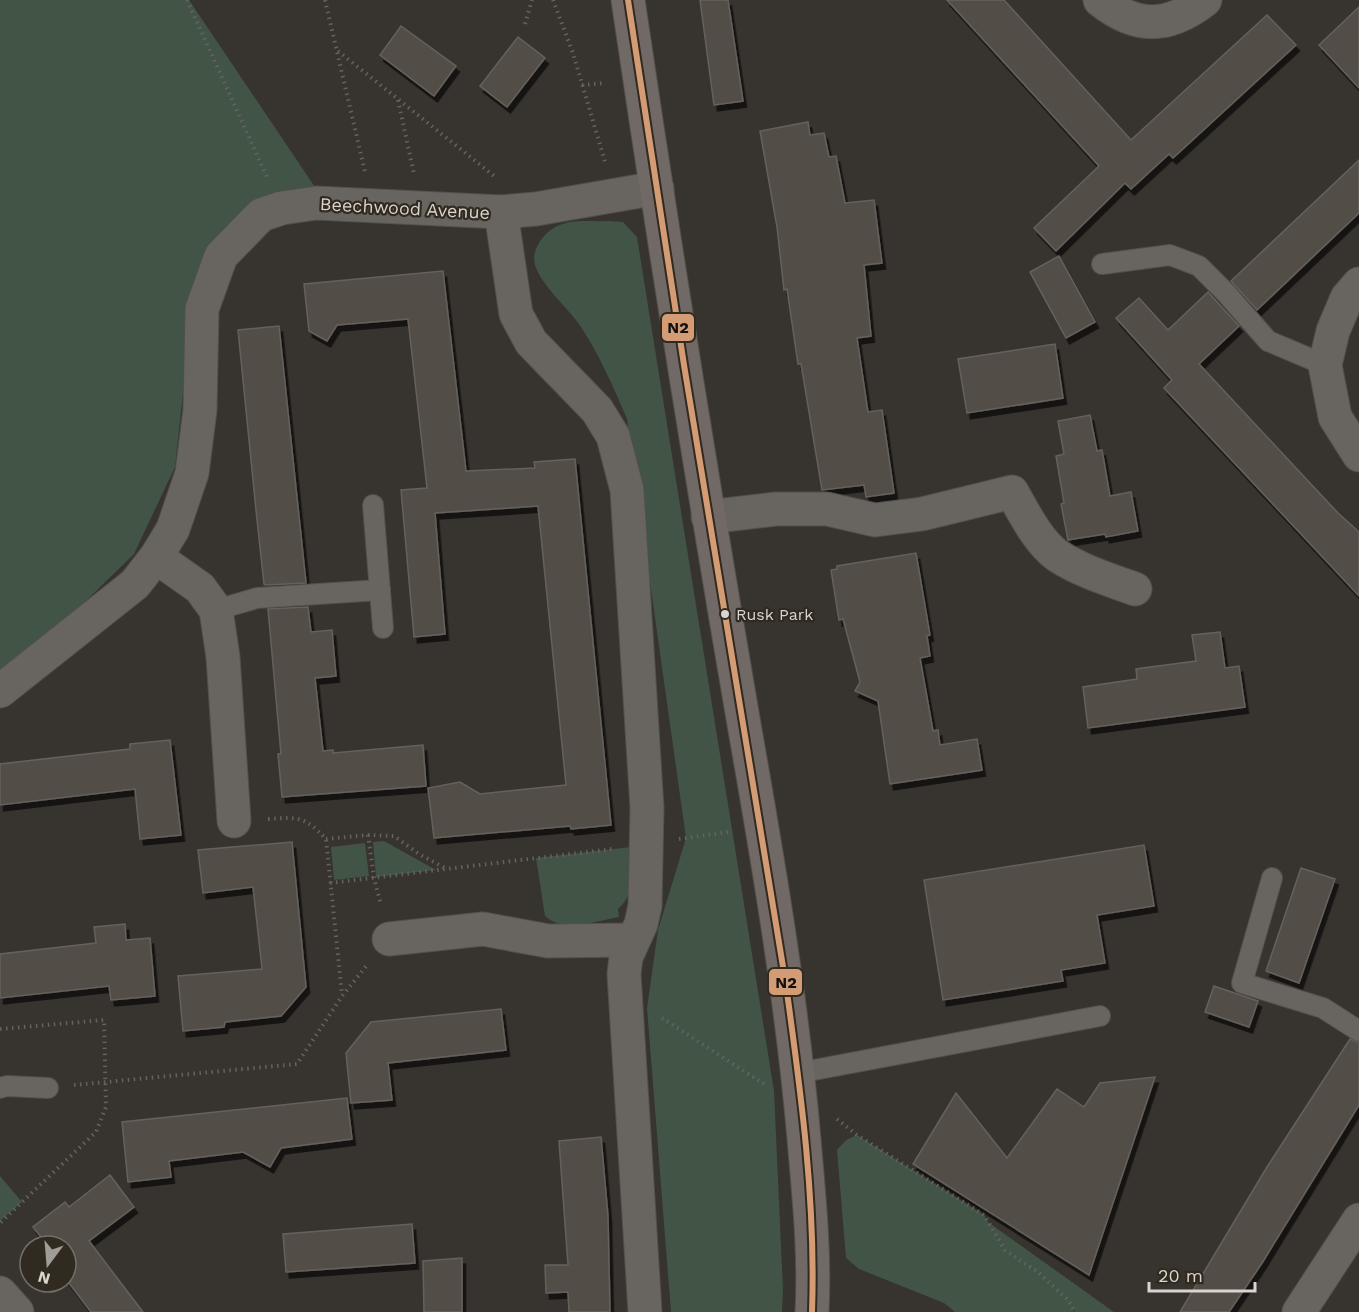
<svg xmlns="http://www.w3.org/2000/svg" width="1359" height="1312" font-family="'Work Sans',sans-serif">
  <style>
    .green { fill: #415445 }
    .building { fill: #534d46; stroke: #65615c; stroke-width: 1.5; filter: url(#shadow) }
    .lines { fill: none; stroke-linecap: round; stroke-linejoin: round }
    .lane-casing { stroke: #53504b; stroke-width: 22 }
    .street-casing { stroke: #53504b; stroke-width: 35 }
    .secondary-casing { stroke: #53504b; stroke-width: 35 }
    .path { stroke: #65635f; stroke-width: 4; stroke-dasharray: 1.5 4.5; stroke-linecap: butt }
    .lane { stroke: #686561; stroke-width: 20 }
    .street { stroke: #686561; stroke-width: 33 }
    .secondary { stroke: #706965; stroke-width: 33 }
    .bus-1-casing { stroke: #312a20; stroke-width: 10 }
    .bus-1 { stroke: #d39c74; stroke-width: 6 }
    .bus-dot { fill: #d9d4ce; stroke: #312a20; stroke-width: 2 }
    .labels { text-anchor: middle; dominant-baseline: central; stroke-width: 4.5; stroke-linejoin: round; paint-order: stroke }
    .bus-label { font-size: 16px; fill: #d9d4ce; stroke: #312a20; text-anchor: start }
    .street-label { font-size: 18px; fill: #d9d4ce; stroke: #312a20 }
    .line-badge { stroke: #312a20; stroke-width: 2 }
    .pale-badge-label { font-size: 16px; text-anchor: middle; font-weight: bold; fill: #111 }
  </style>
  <defs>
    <filter id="shadow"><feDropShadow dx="3.5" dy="6" stdDeviation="0" flood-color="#0009"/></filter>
  </defs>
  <rect width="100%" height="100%" fill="#37332e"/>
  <!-- green -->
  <g class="green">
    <path d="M0,0H189L321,196L253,211L195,281L175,467L134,554L15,670L0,677Z"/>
    <path d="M609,221L623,222L637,237L774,1091L783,1290L782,1312H671L647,1008L658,930L686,838L627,419C613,386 599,354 579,324C567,307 541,285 535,265C533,257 535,249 539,243C556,216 581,222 609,221Z"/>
    <path d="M384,841L436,870L376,877L373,842Z"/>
    <path d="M365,843L369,876L334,880L331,847Z"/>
    <path d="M631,847C632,870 637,892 618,909L619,917C597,921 563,933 545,916L536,858Z"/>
    <path d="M857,1135L984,1215L988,1222L1114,1312H1075L1072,1307L1074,1312H955L944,1303L859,1269L846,1258L837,1150L846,1140Z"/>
    <path d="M0,1176L22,1202L0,1221Z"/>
  </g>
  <!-- building -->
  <g class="building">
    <path d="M700,0H728L743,101L714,105Z"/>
    <path d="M947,0H1004L1131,140L1267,15L1296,45L1173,158L1169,154L1131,189L1125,183L1056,251L1034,228L1099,166Z"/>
    <path d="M1359,7V88L1319,45Z"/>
    <path d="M401,26L456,66L434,96L380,55Z"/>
    <path d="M518,37L545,58L507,107L480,86Z"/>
    <path d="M808,122L810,135L824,133L829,157L836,156L845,203L874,200L882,263L864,265L871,336L857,338L868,412L882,410L894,493L866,497L864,485L822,490L801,364H798L787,289L784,290L777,227L760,131Z"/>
    <path d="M1359,160V213L1257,310L1231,281Z"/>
    <path d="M1059,256L1095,322L1066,338L1030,272Z"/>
    <path d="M443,271L466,471L535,468L534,462L575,459L611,825L571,829L570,826L434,838L428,788L460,782L480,794L566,785L538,506L435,513L445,634L414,637L401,490L427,488L408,319L337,325L327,341L309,331L304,284Z"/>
    <path d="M1208,292L1239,326L1199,364L1338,513L1359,532V596L1164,388L1172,380L1116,318L1139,298L1168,330Z"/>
    <path d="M279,326L306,583L266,585L264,584L257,520L238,330Z"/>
    <path d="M1055,344L1063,398L967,413L958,359Z"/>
    <path d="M1090,415L1097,451L1102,450L1110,496L1131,492L1138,531L1106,537L1105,534L1068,540L1061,504L1064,503L1056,456L1064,454L1058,421Z"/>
    <path d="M916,553L930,635L927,636L930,656L920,658L933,731L938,730L940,745L977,739L982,770L890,784L878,701L855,691L860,682L843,619L839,620L831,570L837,569V566Z"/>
    <path d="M308,607L311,632L332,630L336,676L315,678L323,751L333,750V753L423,745L426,786L282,797L278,754H281L268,609Z"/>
    <path d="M1220,632L1225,668L1239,666L1245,707L1088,728L1083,687L1137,679L1136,669L1196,661L1192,635Z"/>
    <path d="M170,740L181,835L140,839L135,789L0,805V764L130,749V744Z"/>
    <path d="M292,842L306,987L281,1016L225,1022L224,1027L183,1031L178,976L262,969L253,887L203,893L198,850Z"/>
    <path d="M1144,845L1154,906L1097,915L1105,963L1061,970L1063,981L943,1000L924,880Z"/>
    <path d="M1301,868L1335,879L1299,983L1266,971Z"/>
    <path d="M125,924L126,940L150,938L155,996L111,1000L109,986L0,998V954L96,943L94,927Z"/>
    <path d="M1214,986L1258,1001L1249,1027L1205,1012Z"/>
    <path d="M501,1009L506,1050L388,1063L392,1100L351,1103L346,1053L371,1022Z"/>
    <path d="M1350,1039L1359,1043V1105L1262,1263L1229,1312H1180L1267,1167Z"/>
    <path d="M1155,1077L1089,1275L913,1164L956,1093L1007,1158L1057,1089L1084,1107L1100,1083Z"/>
    <path d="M347,1098L352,1139L281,1148L270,1167L243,1152L169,1161L171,1177L128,1182L122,1122Z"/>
    <path d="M601,1137L608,1216L610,1312H569L568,1292L546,1293L545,1265H568L559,1141Z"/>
    <path d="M110,1175L134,1207L89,1241L143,1312H91L66,1279V1246H48L33,1227L65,1202L69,1207Z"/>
    <path d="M412,1224L415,1263L286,1272L283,1234Z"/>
    <path d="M462,1258V1312H424L423,1261Z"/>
  </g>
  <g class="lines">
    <defs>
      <g id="lane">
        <path d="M1102,264L1170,255L1199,266L1226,293L1268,341L1325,365"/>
        <path d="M373,505L383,628"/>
        <path d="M216,610L257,598L380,590"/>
        <path d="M1272,878L1242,983L1323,1008L1359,1031"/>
        <path d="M798,1073L1100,1016"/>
        <path d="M0,1088L7,1086L48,1088"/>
      </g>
      <g id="street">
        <path d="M1100,0C1136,29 1168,29 1205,0"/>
        <path d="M501,212L516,314L531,342L597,410L613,436L627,490L647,808L645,906L641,924L626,957L624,974L645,1312"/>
        <path d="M1359,284L1347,298L1333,331L1325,365L1335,417L1359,455"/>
        <path d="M708,517L776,509H827L875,520L922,514L1012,492C1024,513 1038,542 1058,556C1081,571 1110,580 1135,589"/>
        <path d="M156,557L200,588L216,610L223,657L234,821"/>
        <path d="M0,691L135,584L156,557L173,529L192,473L200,410L202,309L221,256L261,215L282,208L316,203L501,212L536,209L657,188"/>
        <path d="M389,939L483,929L548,941L632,940"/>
        <path d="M0,1293L17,1312"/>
        <path d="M1299,1312L1359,1220"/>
      </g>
      <path id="secondary" d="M628,0C664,244 703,487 745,730C769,866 792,1002 804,1139C809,1197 815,1254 812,1312"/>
    </defs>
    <!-- lane casing -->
    <use href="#lane" class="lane-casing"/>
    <!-- street casing -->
    <use href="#street" class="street-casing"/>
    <!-- secondary casing -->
    <use href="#secondary" class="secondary-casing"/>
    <!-- path -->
    <g class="path">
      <path d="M187,0L267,177"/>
      <path d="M325,0L365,172"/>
      <path d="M553,0L573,53L605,162"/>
      <path d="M525,24L532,0"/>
      <path d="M338,51L494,176"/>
      <path d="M582,85L605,83"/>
      <path d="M398,100L414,174"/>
      <path d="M268,819C299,817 304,816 326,839L342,995"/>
      <path d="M368,835L374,878L381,905"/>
      <path d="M326,839L368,835L394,836L419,854L445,868"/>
      <path d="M679,839L728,832"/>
      <path d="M330,883L612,849"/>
      <path d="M662,1018L764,1084"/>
      <path d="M0,1029L104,1020L106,1107L96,1132L0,1223"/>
      <path d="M74,1085L297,1064L342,996L368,964"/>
      <path d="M837,1119L857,1135L984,1215L1005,1250L1039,1273L1068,1300L1075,1312"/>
    </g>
    <!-- lane -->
    <use href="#lane" class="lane"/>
    <!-- street -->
    <use href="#street" class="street"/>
    <!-- secondary -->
    <use href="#secondary" class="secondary"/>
    <defs>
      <path id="bus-1" d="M628,0L684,365L786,985C801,1093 816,1203 812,1312"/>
    </defs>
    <!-- bus-1 casing -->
    <use href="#bus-1" class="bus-1-casing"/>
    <!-- bus-1 -->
    <use href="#bus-1" class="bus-1"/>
  </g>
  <!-- markers -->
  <circle class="bus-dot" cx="725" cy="614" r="5"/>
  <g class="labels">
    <!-- bus labels -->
    <g class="bus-label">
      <text x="736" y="614">Rusk Park</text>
    </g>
    <!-- street labels -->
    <g class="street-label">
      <text transform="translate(405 208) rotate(3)">Beechwood Avenue</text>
    </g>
  </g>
  <g class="line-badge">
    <rect x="661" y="313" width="34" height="29" rx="6" fill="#d39c74"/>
    <rect x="768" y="968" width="35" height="28" rx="6" fill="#d39c74"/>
  </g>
  <g class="pale-badge-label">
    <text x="678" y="333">N2</text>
    <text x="786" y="988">N2</text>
  </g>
  <!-- north arrow -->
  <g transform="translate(48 1264) rotate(196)"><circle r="28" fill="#312a20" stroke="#746e66" stroke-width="1.5"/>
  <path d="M0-4.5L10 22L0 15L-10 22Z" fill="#a09c96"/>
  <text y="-9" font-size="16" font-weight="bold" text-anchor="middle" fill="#d9d4ce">N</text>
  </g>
  <!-- scale -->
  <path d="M1149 1282v9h106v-9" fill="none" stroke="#d9d4ce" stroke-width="3"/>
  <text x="1158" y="1282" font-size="18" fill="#d9d4ce" stroke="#312a20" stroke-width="4.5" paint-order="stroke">20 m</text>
</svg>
